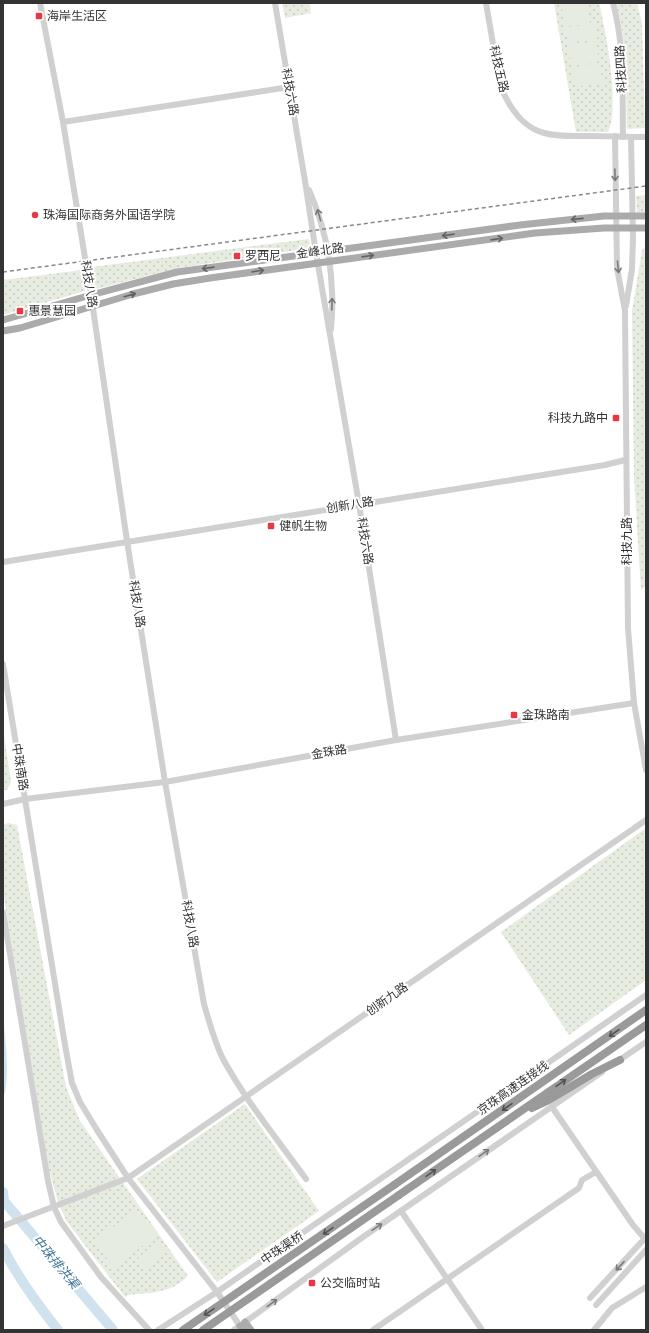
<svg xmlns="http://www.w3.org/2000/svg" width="649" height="1333" font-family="Karla,'Noto Sans SC',sans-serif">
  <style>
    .grass { fill: url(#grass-dots) }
    .pitch { fill: #e6ecdf }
    .water { fill: #cfe2ee }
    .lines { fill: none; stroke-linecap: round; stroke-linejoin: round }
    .river { stroke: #cfe2ee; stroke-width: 10 }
    .minor { stroke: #d0d0d0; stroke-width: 6 }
    .major { stroke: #ababab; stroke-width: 7 }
    .highway { stroke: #9a9a9a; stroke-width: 8 }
    .rail { stroke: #888; stroke-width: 1.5; stroke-dasharray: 4 3; stroke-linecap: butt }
    .highway-bridge { stroke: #9a9a9a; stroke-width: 8 }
    .oneway { stroke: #7a7a7a }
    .oneway2 { stroke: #636363 }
    .oneway3 { stroke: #525252 }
    .poi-dot { fill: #e63946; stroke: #fff; stroke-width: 1.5 }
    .labels { text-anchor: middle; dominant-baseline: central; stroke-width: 4; stroke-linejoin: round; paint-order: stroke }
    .poi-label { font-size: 12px; fill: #333; stroke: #fff; text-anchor: start }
    .street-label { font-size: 12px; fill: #333; stroke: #fff }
    .water-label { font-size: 13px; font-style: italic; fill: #3f7597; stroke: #fff }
  </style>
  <defs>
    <pattern id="grass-dots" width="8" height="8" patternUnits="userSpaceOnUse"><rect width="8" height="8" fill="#e6ecdf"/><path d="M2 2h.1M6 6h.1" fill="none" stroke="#c6cbc0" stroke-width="1.8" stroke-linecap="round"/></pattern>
  </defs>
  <rect width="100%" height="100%" fill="#fff"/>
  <!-- grass -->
  <g class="grass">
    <path d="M282,3H309L311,13L285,18Z"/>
    <path d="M554,3H599C606,31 620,107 608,132H576Z"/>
    <path d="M616,3H637L642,23L645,128L627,129C626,87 628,43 616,3Z"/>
    <path d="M646,195V213H637L636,196Z"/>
    <path d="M309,239L311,248L178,268L96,289L92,267Z"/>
    <path d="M646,246V586L641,590L634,477L632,311L642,250Z"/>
    <path d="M82,270L85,291L3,315V280Z"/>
    <path d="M3,729L11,782L7,790H3Z"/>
    <path d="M8,823L17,825L66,1087L80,1121L188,1276C177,1287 165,1291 150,1293C141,1294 133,1293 125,1297L67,1222L59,1205L49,1170L3,892V825Z"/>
    <path d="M646,828V980L569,1035L501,932Z"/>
    <path d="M245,1104L319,1211L217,1282L137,1179Z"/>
  </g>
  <!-- pitch -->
  <g class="pitch">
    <path d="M561,3H587L590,23L565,27Z"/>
    <path d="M595,23L598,38L568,43L565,28Z"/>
    <path d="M596,41L599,61L571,66L568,46Z"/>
    <path d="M600,63L603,83L575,87L571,68Z"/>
    <path d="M136,1209L156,1235L114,1268L94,1242Z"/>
    <path d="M157,1243L165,1253L145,1268L138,1258Z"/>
  </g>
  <!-- water -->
  <path class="water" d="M3,1016C5,1039 11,1078 3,1099Z"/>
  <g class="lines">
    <!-- river -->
    <g class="river">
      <path d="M3,1192L4,1201L113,1330"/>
      <path d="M3,1248C17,1276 38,1305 58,1330"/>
    </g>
    <!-- minor -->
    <g class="minor">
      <path d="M40,3L63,122L91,295L127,541L165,782L204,1004C209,1022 214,1040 222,1057C245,1100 278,1140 306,1179"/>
      <path d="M275,3L305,181L316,253L359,504L396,740"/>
      <path d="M486,3L500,85C508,105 521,127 544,133C559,137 575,136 590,136C609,136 627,137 646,137"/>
      <path d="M613,3C625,46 622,92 623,137"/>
      <path d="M63,122L289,87"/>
      <path d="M615,136L617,268L625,311L628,628L634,703L646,770"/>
      <path d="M309,190C323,222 331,257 332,292C333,304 332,317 331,329"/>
      <path d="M626,306L632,269L633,238L631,137"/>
      <path d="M3,562L605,465L625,460"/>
      <path d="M3,664L65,1045L72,1083L80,1102L97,1130L128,1178L217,1292L240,1326"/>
      <path d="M3,804L25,799L165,782L396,740L634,703"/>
      <path d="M3,912L48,1181L54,1207L61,1222L101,1277L149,1330"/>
      <path d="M618,1061L646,1042"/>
      <path d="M552,1107L633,1225L646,1240"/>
      <path d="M401,1211L482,1330"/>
      <path d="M3,1226L128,1178L646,820"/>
      <path d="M590,1298L646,1237"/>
      <path d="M596,1305L646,1250"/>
      <path d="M158,1330L217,1292L646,995"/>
      <path d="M234,1330L363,1237L602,1072"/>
      <path d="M373,1330L579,1188L582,1180L596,1172"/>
      <path d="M594,1330L612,1308L646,1287"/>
    </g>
    <!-- major -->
    <g class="major">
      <path d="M3,320L91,295L177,272L520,225L604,216H646"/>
      <path d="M3,331L20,328L133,294L173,284L210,278L535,233L604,228H646"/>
      <path d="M245,1322L251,1330"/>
      <path d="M240,1326L243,1330"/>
    </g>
    <!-- highway -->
    <g class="highway">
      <path d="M532,1108L547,1101L592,1074L620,1060"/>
      <path d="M394,1185L646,1010"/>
      <path d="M399,1195L646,1025"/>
    </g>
    <!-- rail -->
    <path class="rail" d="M3,272L646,186"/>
    <!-- highway-bridge -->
    <g class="highway-bridge">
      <path d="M183,1330L394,1185"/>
      <path d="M203,1330L399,1195"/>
    </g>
  </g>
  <!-- one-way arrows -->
  <defs><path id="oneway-shaft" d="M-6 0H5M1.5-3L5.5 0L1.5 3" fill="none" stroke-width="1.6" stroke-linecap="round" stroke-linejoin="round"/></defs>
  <g class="oneway">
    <use href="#oneway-shaft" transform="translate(615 175) rotate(89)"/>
    <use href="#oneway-shaft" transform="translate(319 215) rotate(-106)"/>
    <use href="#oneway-shaft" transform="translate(618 267) rotate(85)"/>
    <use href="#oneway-shaft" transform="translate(332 304) rotate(-88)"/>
    <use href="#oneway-shaft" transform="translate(484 1153) rotate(-35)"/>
    <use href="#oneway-shaft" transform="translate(377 1227) rotate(-34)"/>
    <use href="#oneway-shaft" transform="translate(620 1266) rotate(133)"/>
    <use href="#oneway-shaft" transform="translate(272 1303) rotate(-36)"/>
  </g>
  <g class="oneway2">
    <use href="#oneway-shaft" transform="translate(577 219) rotate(174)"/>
    <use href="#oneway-shaft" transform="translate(448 235) rotate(172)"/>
    <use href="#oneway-shaft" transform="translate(497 239) rotate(-8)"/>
    <use href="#oneway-shaft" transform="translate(368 256) rotate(-8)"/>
    <use href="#oneway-shaft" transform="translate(208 268) rotate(172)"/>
    <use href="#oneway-shaft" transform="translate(258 271) rotate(-8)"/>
    <use href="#oneway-shaft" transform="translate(130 295) rotate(-16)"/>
  </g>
  <g class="oneway3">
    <use href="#oneway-shaft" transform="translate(614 1033) rotate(145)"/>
    <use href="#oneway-shaft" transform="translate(561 1083) rotate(-35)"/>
    <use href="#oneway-shaft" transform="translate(507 1107) rotate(145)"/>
    <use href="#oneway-shaft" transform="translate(431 1173) rotate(-35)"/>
    <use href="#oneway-shaft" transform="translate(328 1231) rotate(146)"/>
    <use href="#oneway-shaft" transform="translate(209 1312) rotate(146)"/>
  </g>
  <!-- markers -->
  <g class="poi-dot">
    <rect x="35" y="12" width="8" height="8" rx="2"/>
    <circle cx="35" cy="215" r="4"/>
    <rect x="233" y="252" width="8" height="8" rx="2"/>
    <rect x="16" y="307" width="8" height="8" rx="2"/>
    <rect x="612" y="414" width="8" height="8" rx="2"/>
    <rect x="267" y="522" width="8" height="8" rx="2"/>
    <rect x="510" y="711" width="8" height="8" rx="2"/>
    <rect x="308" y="1279" width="8" height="8" rx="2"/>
  </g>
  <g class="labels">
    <!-- poi labels -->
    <g class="poi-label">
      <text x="47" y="16">海岸生活区</text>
      <text x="43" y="215">珠海国际商务外国语学院</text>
      <text x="245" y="256">罗西尼</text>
      <text x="28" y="311">惠景慧园</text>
      <text x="608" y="418" text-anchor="end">科技九路中</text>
      <text x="279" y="526">健帆生物</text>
      <text x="522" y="715">金珠路南</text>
      <text x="320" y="1283">公交临时站</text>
    </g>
    <!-- street labels -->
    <g class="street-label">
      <text transform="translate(499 69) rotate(77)">科技五路</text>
      <text transform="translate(621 69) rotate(-93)">科技四路</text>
      <text transform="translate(290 92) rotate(80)">科技六路</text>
      <text transform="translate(320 251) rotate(-8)">金峰北路</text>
      <text transform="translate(89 284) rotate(81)">科技八路</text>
      <text transform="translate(350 505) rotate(-9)">创新八路</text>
      <text transform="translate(365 541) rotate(81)">科技六路</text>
      <text transform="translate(627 541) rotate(-90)">科技九路</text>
      <text transform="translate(137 604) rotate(81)">科技八路</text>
      <text transform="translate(329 752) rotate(-10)">金珠路</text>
      <text transform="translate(20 767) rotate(81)">中珠南路</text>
      <text transform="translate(190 924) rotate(80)">科技八路</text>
      <text transform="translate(387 999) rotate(-35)">创新九路</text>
      <text transform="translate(513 1088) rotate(-35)">京珠高速连接线</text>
      <text transform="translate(282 1248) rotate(-34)">中珠渠桥</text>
    </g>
    <!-- water labels -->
    <g class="water-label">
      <text transform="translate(56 1262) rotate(50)">中珠排洪渠</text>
    </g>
  </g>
  <!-- border -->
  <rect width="649" height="1333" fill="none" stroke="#333333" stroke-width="8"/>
</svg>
